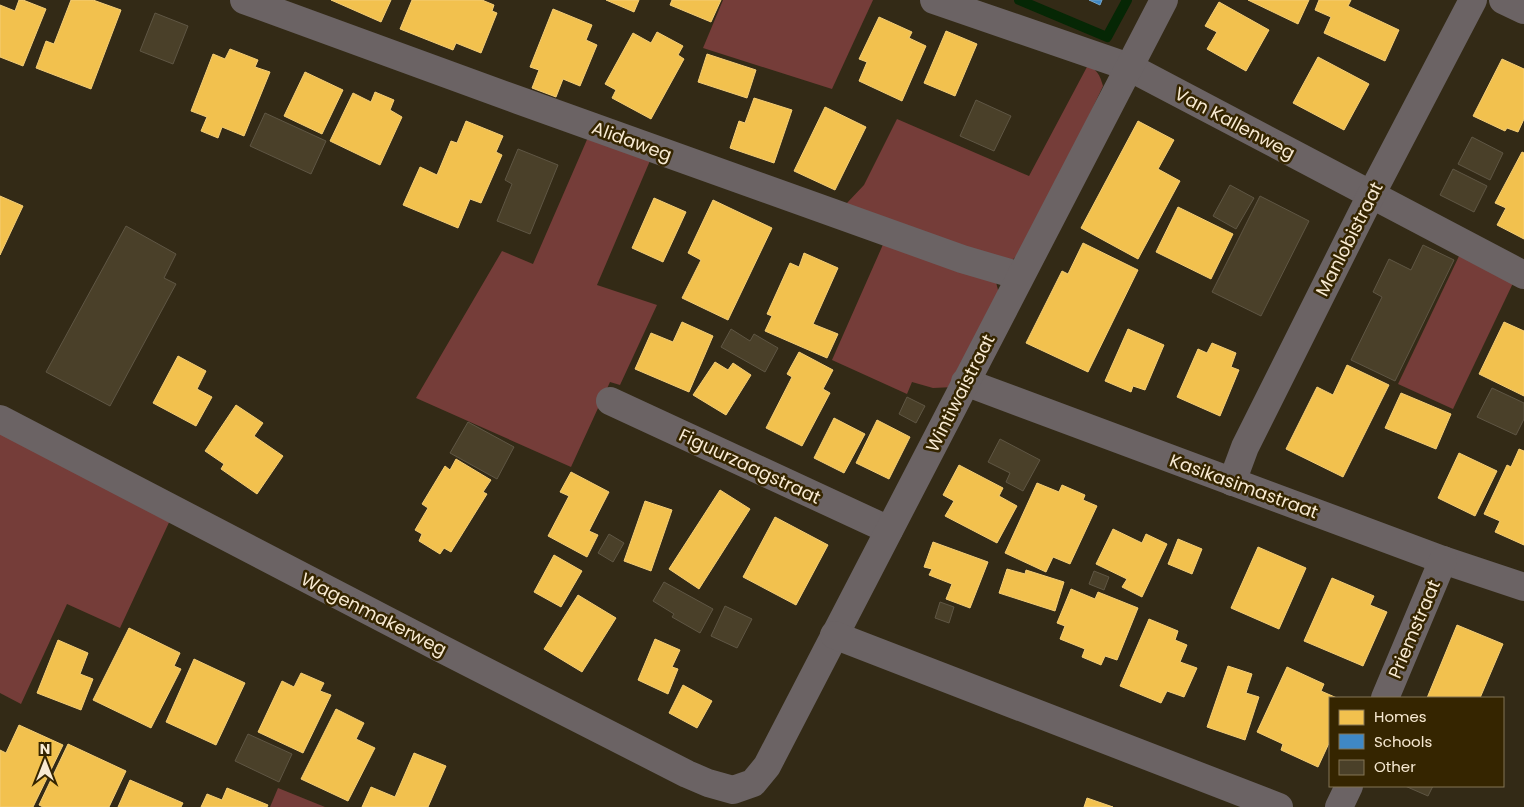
<svg xmlns="http://www.w3.org/2000/svg" width="1524" height="807" font-family="Poppins,sans-serif">
  <style>
    .green { fill: #753d39 }
    .homes { fill: #f2c14e; stroke: #f4cd76 }
    .schools { fill: #3f88c5; stroke: #76a5c9 }
    .lines { fill: none; stroke-linecap: round; stroke-linejoin: round }
    .stream { stroke: #062705; stroke-width: 10 }
    .building { fill: #4a4029; stroke: #5f5644 }
    .street { stroke: #6b6364; stroke-width: 28 }
    .labels { text-anchor: middle; dominant-baseline: central; stroke-width: 5; stroke-linejoin: round; paint-order: stroke }
    .street-label { font-size: 18px; fill: #f8ead2; stroke: #352500 }
  </style>
  <rect width="100%" height="100%" fill="#332a16"/>
  <!-- green -->
  <g class="green">
    <path d="M723,0H873L832,89L703,48Z"/>
    <path d="M1088,65C1097,70 1100,75 1103,86L1028,245L1008,264L845,212L847,203L864,185L897,119L1029,176Z"/>
    <path d="M589,135L652,156L597,285L657,305L620,385L610,382L571,467L416,398L502,251L533,264Z"/>
    <path d="M885,240L996,282L999,294L954,387L933,388L912,382L907,394L832,360Z"/>
    <path d="M1460,254L1514,281L1453,409L1398,384Z"/>
    <path d="M0,425L172,516L120,628L67,604L21,704L0,693Z"/>
    <path d="M278,788L325,807H270Z"/>
  </g>
  <!-- homes -->
  <g class="homes">
    <path d="M19,0H23L46,9L23,66L0,57V5L15,11Z"/>
    <path d="M71,0H93L121,10L91,89L36,68L46,41L54,44Z"/>
    <path d="M331,0H391L381,22Z"/>
    <path d="M412,0H482L494,5L492,11L497,13L481,53L456,43L453,50L400,29Z"/>
    <path d="M606,0H639L634,12Z"/>
    <path d="M672,0H721L711,22L670,5Z"/>
    <path d="M1248,0H1309L1298,24Z"/>
    <path d="M1319,0H1351L1348,6L1399,30L1385,61L1324,33L1331,17L1315,10Z"/>
    <path d="M1219,2L1269,30L1246,71L1207,49L1217,32L1205,26Z"/>
    <path d="M553,9L592,25L586,40L597,45L580,86L563,79L556,97L532,88L539,70L530,67Z"/>
    <path d="M879,17L912,32L909,38L926,46L902,101L859,81L867,62L859,59Z"/>
    <path d="M946,31L977,44L955,96L924,83Z"/>
    <path d="M657,32L683,46L678,55L684,59L651,119L612,98L616,90L605,84L633,33L651,43Z"/>
    <path d="M230,49L258,60L255,67L270,72L244,136L222,127L218,138L201,131L207,117L191,111L213,54L225,59Z"/>
    <path d="M707,54L756,70L747,98L698,82Z"/>
    <path d="M1318,57L1369,84L1344,130L1293,103Z"/>
    <path d="M1502,59L1524,69V119L1518,132L1507,128L1505,131L1473,116Z"/>
    <path d="M305,72L343,90L322,134L284,116Z"/>
    <path d="M375,92L394,100L390,110L402,117L380,165L330,141L353,93L371,102Z"/>
    <path d="M754,98L792,110L774,163L730,148L739,121L745,123Z"/>
    <path d="M825,107L866,127L835,190L794,171Z"/>
    <path d="M466,121L503,136L496,152L502,155L481,203L470,199L458,228L403,205L420,167L437,175L451,141L457,143Z"/>
    <path d="M1138,121L1174,140L1158,169L1180,181L1138,259L1081,228Z"/>
    <path d="M1522,152L1524,153V239L1497,225L1506,208L1495,203Z"/>
    <path d="M0,196L23,206L0,255Z"/>
    <path d="M654,198L686,212L663,262L632,248Z"/>
    <path d="M713,200L772,228L728,320L682,298L701,260L688,253Z"/>
    <path d="M1178,207L1233,234L1211,279L1156,252Z"/>
    <path d="M1083,243L1138,270L1088,372L1026,343L1062,271L1068,274Z"/>
    <path d="M804,253L838,268L813,324L838,334L827,358L765,331L772,316L767,314L790,263L799,267Z"/>
    <path d="M682,322L713,336L689,392L635,369L651,333L673,342Z"/>
    <path d="M1504,322L1524,331V396L1479,374Z"/>
    <path d="M1128,329L1164,345L1145,390L1133,386L1131,392L1105,381Z"/>
    <path d="M1212,343L1236,353L1231,367L1239,370L1220,416L1177,397L1198,349L1207,353Z"/>
    <path d="M799,352L833,370L823,389L830,393L802,446L766,428L792,377L787,374Z"/>
    <path d="M178,356L206,371L197,389L212,397L196,426L153,403Z"/>
    <path d="M715,362L728,370L733,363L751,375L726,415L693,395Z"/>
    <path d="M1347,365L1389,385L1343,477L1286,449L1317,387L1333,395Z"/>
    <path d="M1401,393L1451,414L1436,449L1385,428Z"/>
    <path d="M236,405L263,423L254,436L283,456L257,494L221,469L224,464L205,451Z"/>
    <path d="M834,418L865,434L844,473L814,458Z"/>
    <path d="M877,420L910,437L889,479L856,463Z"/>
    <path d="M1519,449L1524,451V545L1495,532L1500,521L1484,514L1507,465L1511,467Z"/>
    <path d="M1459,453L1497,471L1475,516L1438,498Z"/>
    <path d="M456,459L491,480L483,492L487,494L451,552L444,548L440,554L419,541L422,534L415,530L428,508L422,504L445,466L450,470Z"/>
    <path d="M959,465L1003,488L999,496L1017,506L997,543L945,516L954,501L943,495Z"/>
    <path d="M571,472L609,492L589,531L598,535L587,557L548,536L569,496L560,492Z"/>
    <path d="M1037,483L1059,492L1062,485L1085,495L1083,500L1097,506L1070,564L1053,557L1046,572L1005,553Z"/>
    <path d="M720,490L750,509L699,589L669,569Z"/>
    <path d="M645,501L672,510L651,571L624,561Z"/>
    <path d="M775,517L828,545L796,605L743,577Z"/>
    <path d="M1113,529L1142,543L1146,534L1167,544L1142,597L1122,587L1127,579L1096,564Z"/>
    <path d="M1178,539L1202,549L1192,574L1168,564Z"/>
    <path d="M933,542L988,562L970,608L946,599L952,584L929,575L932,569L924,567Z"/>
    <path d="M1258,547L1306,568L1279,629L1231,608Z"/>
    <path d="M554,555L582,571L561,607L534,592Z"/>
    <path d="M1007,569L1025,574L1026,570L1064,582L1055,611L999,593Z"/>
    <path d="M1332,578L1374,596L1370,605L1387,612L1363,666L1304,641Z"/>
    <path d="M1071,589L1095,599L1098,592L1138,608L1117,660L1105,656L1101,665L1082,657L1085,649L1060,639L1065,626L1057,623Z"/>
    <path d="M578,595L616,618L582,672L544,649Z"/>
    <path d="M1149,619L1178,631L1175,640L1187,645L1180,662L1197,668L1184,697L1167,691L1161,703L1120,686Z"/>
    <path d="M1457,625L1503,644L1480,698H1427Z"/>
    <path d="M129,628L180,653L174,666L181,669L151,728L93,700Z"/>
    <path d="M655,639L680,650L672,667L678,669L668,694L638,680Z"/>
    <path d="M58,640L88,653L80,674L93,679L81,710L37,693Z"/>
    <path d="M194,659L245,683L216,745L166,722Z"/>
    <path d="M1228,666L1252,674L1246,693L1259,697L1245,740L1207,727Z"/>
    <path d="M1287,667L1324,684L1321,691L1337,698H1330V741L1318,767L1281,750L1283,744L1257,732Z"/>
    <path d="M301,673L324,683L320,691L331,695L303,753L258,732L282,681L294,687Z"/>
    <path d="M683,685L712,701L697,728L669,713Z"/>
    <path d="M336,709L364,723L356,739L375,748L348,801L301,779Z"/>
    <path d="M19,725L63,745L33,807H0V750L6,753Z"/>
    <path d="M68,744L126,771L109,807H43L39,805Z"/>
    <path d="M414,753L446,766L428,807H362L371,787L395,797Z"/>
    <path d="M130,780L183,803L181,807H118Z"/>
    <path d="M227,788L268,805L267,807H201L207,794L222,800Z"/>
    <path d="M1087,798L1113,807H1084Z"/>
  </g>
  <!-- schools -->
  <path class="schools" d="M1089,0H1102L1100,5Z"/>
  <g class="lines">
    <!-- stream -->
    <path class="stream" d="M1019,0L1107,37L1127,0"/>
  </g>
  <!-- building -->
  <g class="building">
    <path d="M155,13L188,26L173,64L140,51Z"/>
    <path d="M976,100L1011,116L994,151L960,136Z"/>
    <path d="M265,113L326,141L311,174L250,146Z"/>
    <path d="M1472,137L1503,153L1490,180L1458,164Z"/>
    <path d="M518,149L558,165L530,234L497,221L512,184L505,180Z"/>
    <path d="M1453,169L1487,186L1474,212L1440,195Z"/>
    <path d="M1230,185L1254,198L1236,229L1213,216Z"/>
    <path d="M1260,196L1309,221L1261,316L1212,292Z"/>
    <path d="M126,226L176,254L164,278L176,284L110,406L46,372Z"/>
    <path d="M1423,245L1454,260L1395,381L1351,360L1382,297L1373,292L1389,259L1411,270Z"/>
    <path d="M731,329L750,341L754,334L778,348L765,372L721,347Z"/>
    <path d="M1492,388L1524,403V419L1516,435L1477,417Z"/>
    <path d="M907,397L925,406L916,423L899,414Z"/>
    <path d="M468,422L514,447L497,479L450,453Z"/>
    <path d="M1000,439L1040,460L1023,491L1006,482L1010,473L988,462Z"/>
    <path d="M609,534L624,543L613,562L598,553Z"/>
    <path d="M1094,571L1109,577L1104,590L1089,584Z"/>
    <path d="M664,582L713,609L700,633L672,617L674,614L653,601Z"/>
    <path d="M940,602L954,607L949,623L935,618Z"/>
    <path d="M725,606L752,619L737,648L711,636Z"/>
    <path d="M248,734L292,754L279,782L235,761Z"/>
    <path d="M1405,786H1433L1428,796Z"/>
  </g>
  <g class="lines">
    <!-- street -->
    <g class="street">
      <path d="M244,0L518,100L962,259L1020,276"/>
      <path d="M934,0L1129,67L1524,275"/>
      <path d="M1503,0L1524,10"/>
      <path d="M965,382L1443,560L1524,587"/>
      <path d="M610,401L889,530"/>
      <path d="M0,419L440,648L687,774L708,783L733,790L753,783L767,766L1164,0"/>
      <path d="M1232,482L1245,447L1371,195L1473,0"/>
      <path d="M834,635L1279,807"/>
      <path d="M1385,698L1443,560"/>
      <path d="M1339,807L1349,786"/>
    </g>
  </g>
  <g class="labels">
    <!-- street labels -->
    <g class="street-label">
      <text transform="translate(1235 123) rotate(28)">Van Kallenweg</text>
      <text transform="translate(632 141) rotate(20)">Alidaweg</text>
      <text transform="translate(1349 239) rotate(-63)">Manlobistraat</text>
      <text transform="translate(960 393) rotate(-63)">Wintiwaistraat</text>
      <text transform="translate(750 466) rotate(25)">Figuurzaagstraat</text>
      <text transform="translate(1244 486) rotate(20)">Kasikasimastraat</text>
      <text transform="translate(374 614) rotate(27)">Wagenmakerweg</text>
      <text transform="translate(1414 629) rotate(-67)">Priemstraat</text>
    </g>
  </g>
  <!-- legend -->
  <rect x="1329" y="697" width="175" height="90" fill="#352500" stroke="#837454"/>
  <rect x="1339" y="710" width="25" height="15" fill="#f2c14e" stroke="#837454"/>
  <text x="1374" y="722" font-size="15" fill="#f8ead2">Homes</text>
  <rect x="1339" y="734" width="25" height="15" fill="#3f88c5" stroke="#837454"/>
  <text x="1374" y="747" font-size="15" fill="#f8ead2">Schools</text>
  <rect x="1339" y="760" width="25" height="15" fill="#4a4029" stroke="#837454"/>
  <text x="1374" y="772" font-size="15" fill="#f8ead2">Other</text>
  <!-- north arrow -->
  <g transform="translate(45 762)" stroke="#352500" stroke-width="4" paint-order="stroke">
  <path d="M0-4L9 19L0 12L-9 19Z" fill="#f8ead2"/>
  <text y="-8" font-size="14" font-weight="bold" text-anchor="middle" fill="#f8ead2">N</text>
  </g>
</svg>
